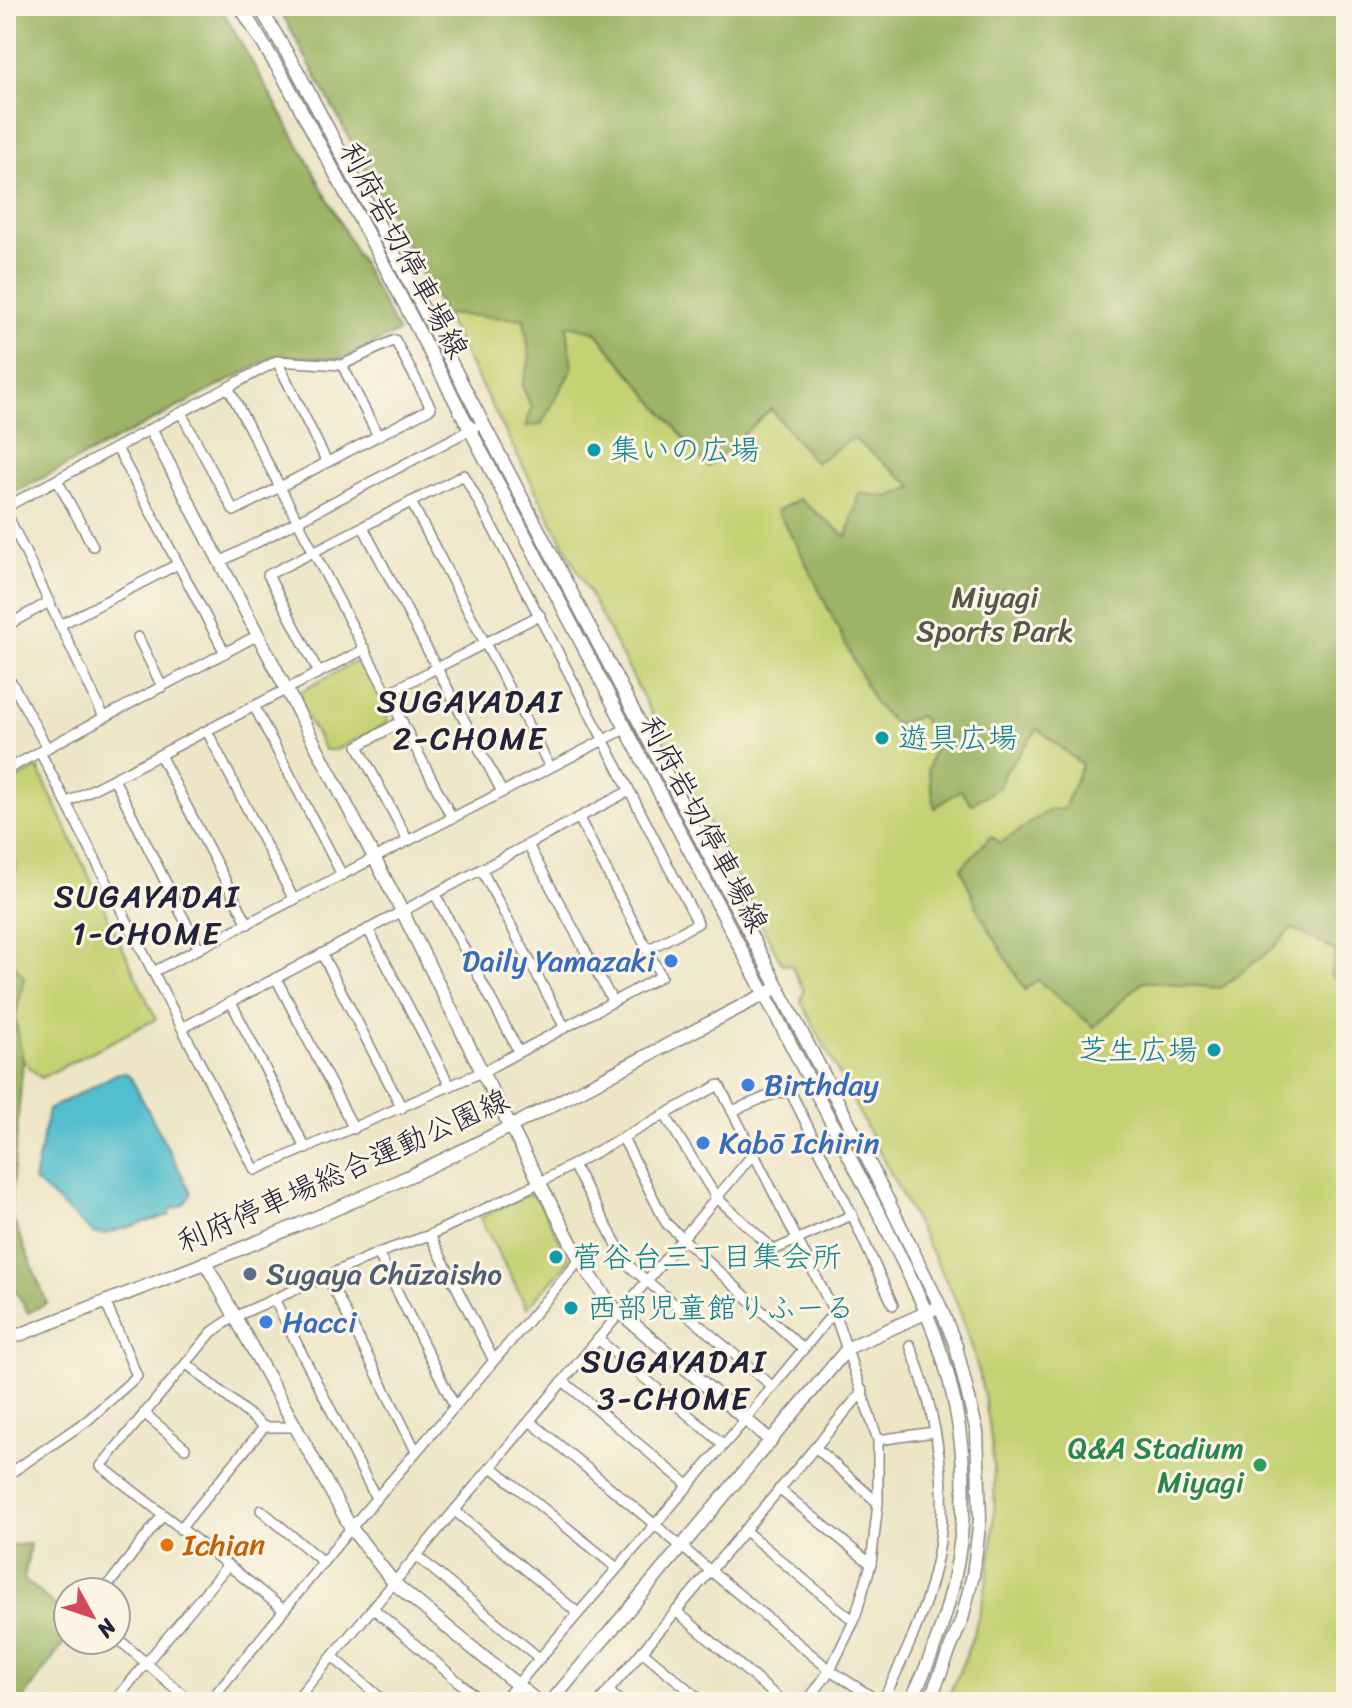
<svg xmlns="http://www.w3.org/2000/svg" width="1352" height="1708" font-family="Sriracha,'Klee One',sans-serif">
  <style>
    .green { fill: #c5d273; stroke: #747a57; stroke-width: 2 }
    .forest { fill: #9cb465; stroke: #5f6b50; stroke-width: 2 }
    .water { fill: #52becd; stroke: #3a7084; stroke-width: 2 }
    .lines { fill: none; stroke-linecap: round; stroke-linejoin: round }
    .street-casing { stroke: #888480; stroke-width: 12 }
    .secondary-casing { stroke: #888480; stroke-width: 15 }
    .street { stroke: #fff; stroke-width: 9 }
    .secondary { stroke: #fff; stroke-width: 12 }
    .culture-dot { fill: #0f9aa8; stroke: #fcf5e5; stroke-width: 3 }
    .shop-dot { fill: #3f7fe0; stroke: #fcf5e5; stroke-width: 3 }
    .service-dot { fill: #5c6f8a; stroke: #fcf5e5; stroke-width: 3 }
    .leisure-dot { fill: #2e9e5b; stroke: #fcf5e5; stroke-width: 3 }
    .food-dot { fill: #e8710a; stroke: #fcf5e5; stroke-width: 3 }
    .labels { text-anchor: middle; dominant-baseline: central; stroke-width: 6; stroke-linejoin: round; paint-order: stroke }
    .street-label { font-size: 30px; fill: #22223b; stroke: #fcf5e5 }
    .culture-label { font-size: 30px; fill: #0d838f; stroke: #fcf5e5; text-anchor: start }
    .park-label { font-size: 30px; fill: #53574c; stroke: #fcf5e5 }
    .shop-label { font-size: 30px; fill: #366cbe; stroke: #fcf5e5; text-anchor: start }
    .service-label { font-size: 30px; fill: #4e5e75; stroke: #fcf5e5; text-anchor: start }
    .leisure-label { font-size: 30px; fill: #27864d; stroke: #fcf5e5; text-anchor: end }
    .food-label { font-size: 30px; fill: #c56008; stroke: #fcf5e5; text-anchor: start }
    .neighbourhood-label { font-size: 32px; letter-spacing: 2px; fill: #22223b; stroke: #fcf5e5 }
  </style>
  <rect width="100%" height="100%" fill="#fcf5e5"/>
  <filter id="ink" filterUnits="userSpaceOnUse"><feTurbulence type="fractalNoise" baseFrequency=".0125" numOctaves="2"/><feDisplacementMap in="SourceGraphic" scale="16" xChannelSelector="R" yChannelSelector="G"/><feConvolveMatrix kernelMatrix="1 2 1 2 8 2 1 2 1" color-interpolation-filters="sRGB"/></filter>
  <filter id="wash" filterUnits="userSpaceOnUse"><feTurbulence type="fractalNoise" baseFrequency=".006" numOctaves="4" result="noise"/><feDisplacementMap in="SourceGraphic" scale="32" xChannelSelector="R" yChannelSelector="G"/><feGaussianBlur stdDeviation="1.8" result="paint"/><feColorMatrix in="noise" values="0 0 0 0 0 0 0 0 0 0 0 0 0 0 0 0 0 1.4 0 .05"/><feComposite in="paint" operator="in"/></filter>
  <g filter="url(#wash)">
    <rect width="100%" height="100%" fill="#ede5c6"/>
    <!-- green -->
    <g class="green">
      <path d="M1114,248L1346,435V1702H945C1012,1573 1007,1429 954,1296L801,1001L804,991L791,965L782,964L444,314Z"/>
      <path d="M355,662C371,669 390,707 387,724L336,750H325L298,702V693Z"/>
      <path d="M38,768L156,1019L41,1078L23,1061L15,1018L24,978L6,954V902L16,867L6,843V784Z"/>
      <path d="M528,1194L536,1195L570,1260L527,1308L480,1218Z"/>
    </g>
    <!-- forest -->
    <g class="forest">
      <path d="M6,6H220L304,154L398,332L342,359L276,356L6,497Z"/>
      <path d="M278,6H1346V988L1330,975L1336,951L1292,928L1273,948L1221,988L1143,981L1094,1027L1037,980L1025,990L980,914L961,868L991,836L1001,843L1049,810L1064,809L1082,765L1038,729L1005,772L999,787L972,804L960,790L935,808L928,769L936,740L920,716L896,725L875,704L797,545L777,511L799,499L847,537L859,493L889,497L914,487L853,438L815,463L771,409L708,467L595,331L567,325L572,369L541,425L526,426L532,408L522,386L530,359L524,319L444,314Z"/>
      <path d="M6,954L24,978L15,1018L23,1061L10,1212L47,1303L28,1313L6,1273Z"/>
      <path d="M30,1544L24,1579L68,1616V1637L25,1697V1702H6V1546Z"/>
    </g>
    <!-- water -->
    <path class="water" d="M118,1073H126L131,1078L190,1190L191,1195L183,1205L169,1210L170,1215L105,1234H94L34,1181L48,1110Z"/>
  </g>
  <g filter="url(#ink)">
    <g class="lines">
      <defs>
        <g id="street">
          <path d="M277,361L327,462"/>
          <path d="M342,365L378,436"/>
          <path d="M228,387L452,818"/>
          <path d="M117,448L225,653"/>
          <path d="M57,480L93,546"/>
          <path d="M411,502L550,767"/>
          <path d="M6,507L277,361L342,365L395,340L431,408L234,511L181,413"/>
          <path d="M6,512L104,717"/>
          <path d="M363,527L502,792"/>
          <path d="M220,562L475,427"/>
          <path d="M60,625L178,564"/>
          <path d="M6,626L49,602"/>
          <path d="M138,637L162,687"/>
          <path d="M319,673L268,575L464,475C545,623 620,774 698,923L647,950"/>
          <path d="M12,683L47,748"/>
          <path d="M388,693L540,615"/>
          <path d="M254,706L342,875"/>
          <path d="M402,721L358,746L408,841"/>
          <path d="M207,731L294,900"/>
          <path d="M40,752L255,1170L482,1072L661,976L579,818"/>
          <path d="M160,755L248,924"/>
          <path d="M6,770L258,635"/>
          <path d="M114,779L199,949"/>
          <path d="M66,803L365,649"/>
          <path d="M528,845L613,1002"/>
          <path d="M481,869L565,1028"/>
          <path d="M435,894L519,1052"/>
          <path d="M368,929L450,1086"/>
          <path d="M322,954L402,1108"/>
          <path d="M153,972L625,729"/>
          <path d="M276,978L354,1129"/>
          <path d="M231,1002L306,1149"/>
          <path d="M182,1028L629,791"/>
          <path d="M732,1111L778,1092L791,1093L852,1215L893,1305"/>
          <path d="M665,1115L716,1197L774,1250L852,1215"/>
          <path d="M623,1138L666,1223L803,1349"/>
          <path d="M573,1165L628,1265L772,1386"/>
          <path d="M430,1235L493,1359"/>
          <path d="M378,1253L455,1407"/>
          <path d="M327,1276L416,1451"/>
          <path d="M274,1299L376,1498"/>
          <path d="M598,1339L723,1444"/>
          <path d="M186,1363L264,1427"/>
          <path d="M563,1381L688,1485"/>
          <path d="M144,1413L185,1448"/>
          <path d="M530,1421L830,1670L880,1702"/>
          <path d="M878,1440L934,1432"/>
          <path d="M815,1447L878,1503"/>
          <path d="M492,1467L617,1568"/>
          <path d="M6,1476L88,1420L137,1376L105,1301"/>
          <path d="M779,1489L871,1564"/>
          <path d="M261,1510L323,1562"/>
          <path d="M455,1511L578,1613"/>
          <path d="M180,1529L264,1427H295"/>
          <path d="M744,1530L854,1621"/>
          <path d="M418,1557L539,1658"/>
          <path d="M228,1565L284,1610"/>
          <path d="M103,1592L162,1516"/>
          <path d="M374,1609L482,1702"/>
          <path d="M676,1611L783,1702"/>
          <path d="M116,1637L146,1663L228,1565L101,1466L212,1332L234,1317L378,1253L430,1235L539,1183L719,1085L834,1312L878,1440V1503L871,1564L854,1621L830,1670L807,1702"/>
          <path d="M642,1651L703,1702"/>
          <path d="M333,1657L385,1702"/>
          <path d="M608,1691L621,1702"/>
          <path d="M114,1702L146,1663L191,1702"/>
          <path d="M209,1702L351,1528L580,1260"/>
          <path d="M294,1702L754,1153"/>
          <path d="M502,1702L746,1419L834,1312"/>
          <path d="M599,1702L863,1391"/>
          <path d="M882,1702C903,1660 923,1618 934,1572C953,1499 937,1414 910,1345"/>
        </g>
        <g id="secondary">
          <path d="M240,6L284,78L381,259L884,1223C898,1253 913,1282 926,1312C982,1445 975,1574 910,1702"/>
          <path d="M259,6L297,70L397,259L860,1144L940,1306L956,1346L977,1432L980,1519L973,1575L962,1619L929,1702"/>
          <path d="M151,430L402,911L482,1072L580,1260L610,1304L771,1441"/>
          <path d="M205,1262L351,1528L395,1584L538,1702"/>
          <path d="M6,1340C136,1290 267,1241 394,1183C522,1124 646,1055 771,991"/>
          <path d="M551,1702L848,1348L934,1309"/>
        </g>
      </defs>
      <!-- street casing -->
      <use href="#street" class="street-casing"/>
      <!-- secondary casing -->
      <use href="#secondary" class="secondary-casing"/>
      <!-- street -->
      <use href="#street" class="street"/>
      <!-- secondary -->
      <use href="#secondary" class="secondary"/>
    </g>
  </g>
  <!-- markers -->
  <g class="culture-dot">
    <circle cx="594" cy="450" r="8"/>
    <circle cx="882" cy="738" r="8"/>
    <circle cx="1214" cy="1050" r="8"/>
    <circle cx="556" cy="1257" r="8"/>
    <circle cx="571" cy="1308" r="8"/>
  </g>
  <g class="shop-dot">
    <circle cx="671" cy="961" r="8"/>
    <circle cx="748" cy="1085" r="8"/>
    <circle cx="703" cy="1143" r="8"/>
    <circle cx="266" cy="1322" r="8"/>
  </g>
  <circle class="service-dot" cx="250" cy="1274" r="8"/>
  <circle class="leisure-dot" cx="1260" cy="1465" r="8"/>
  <circle class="food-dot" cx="167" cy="1545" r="8"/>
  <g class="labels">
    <!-- street labels -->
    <g class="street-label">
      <text transform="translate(404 250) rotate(62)">利府岩切停車場線</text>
      <text transform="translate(704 824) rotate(62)">利府岩切停車場線</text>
      <text transform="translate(343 1171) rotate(-24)">利府停車場総合運動公園線</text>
    </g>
    <!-- culture labels -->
    <g class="culture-label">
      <text x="610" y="450">集いの広場</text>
      <text x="898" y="738">遊具広場</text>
      <text x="1198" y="1050" text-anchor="end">芝生広場</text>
      <text x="572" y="1257">菅谷台三丁目集会所</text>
      <text x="587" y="1308">西部児童館りふーる</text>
    </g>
    <!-- park labels -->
    <g class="park-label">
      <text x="995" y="597">Miyagi<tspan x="995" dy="34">Sports Park</tspan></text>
    </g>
    <!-- shop labels -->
    <g class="shop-label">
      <text x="655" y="961" text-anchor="end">Daily Yamazaki</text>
      <text x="764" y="1085">Birthday</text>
      <text x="719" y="1143">Kabō Ichirin</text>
      <text x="282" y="1322">Hacci</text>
    </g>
    <!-- service labels -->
    <g class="service-label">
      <text x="266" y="1274">Sugaya Chūzaisho</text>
    </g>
    <!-- leisure labels -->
    <g class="leisure-label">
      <text x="1244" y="1448">Q&amp;A Stadium<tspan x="1244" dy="34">Miyagi</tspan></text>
    </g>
    <!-- food labels -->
    <g class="food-label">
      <text x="183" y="1545">Ichian</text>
    </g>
    <!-- neighbourhood labels -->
    <g class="neighbourhood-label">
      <text x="470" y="701">SUGAYADAI<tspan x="470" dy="37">2-CHOME</tspan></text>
      <text x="147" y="896">SUGAYADAI<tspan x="147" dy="37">1-CHOME</tspan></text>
      <text x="674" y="1361">SUGAYADAI<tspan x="674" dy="37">3-CHOME</tspan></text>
    </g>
  </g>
  <!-- margin -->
  <rect width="1352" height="1708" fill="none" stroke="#fcf5e5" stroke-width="32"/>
  <!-- north arrow -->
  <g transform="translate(92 1616) rotate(130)"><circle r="38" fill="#fcf5e5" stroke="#a5a1a1" stroke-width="2"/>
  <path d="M0-6L14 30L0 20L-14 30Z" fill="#d1495b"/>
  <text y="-12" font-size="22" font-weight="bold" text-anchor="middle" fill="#22223b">N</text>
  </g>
</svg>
